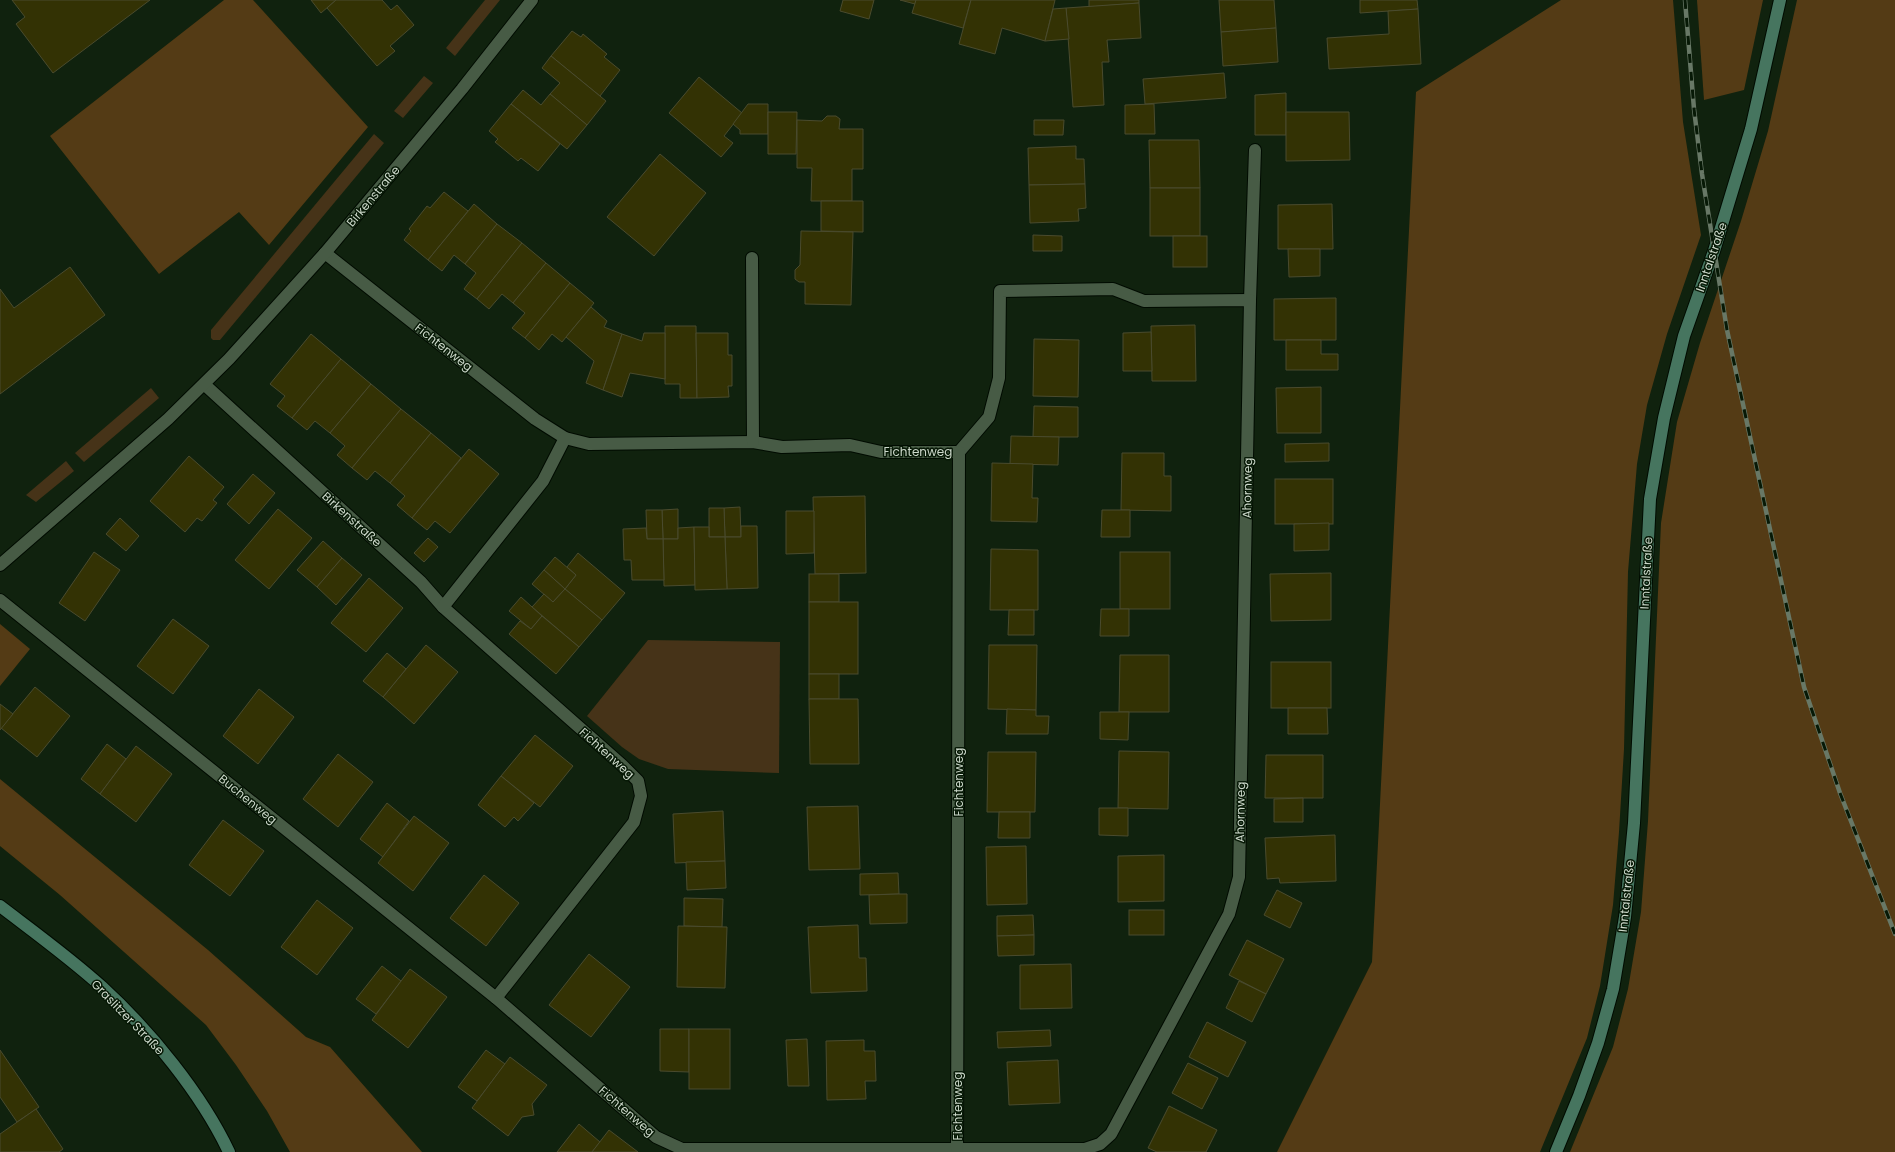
<svg xmlns="http://www.w3.org/2000/svg" width="1895" height="1152" font-family="Poppins,sans-serif">
  <style>
    .green { fill: #463318 }
    .forest { fill: #543b15 }
    .building { fill: #333204; stroke: #4a4b2e }
    .lines { fill: none; stroke-linecap: round; stroke-linejoin: round }
    .lane-casing { stroke: #000b00; stroke-width: 14 }
    .street-casing { stroke: #000b00; stroke-width: 14 }
    .secondary-casing { stroke: #000b00; stroke-width: 14 }
    .lane { stroke: #475b45; stroke-width: 12 }
    .street { stroke: #475b45; stroke-width: 12 }
    .secondary { stroke: #46755f; stroke-width: 12 }
    .rail-casing { stroke: #687866; stroke-width: 4.5 }
    .rail { stroke: #071906; stroke-width: 3; stroke-dasharray: 9; stroke-linecap: butt }
    .labels { text-anchor: middle; dominant-baseline: central; stroke-width: 3; stroke-linejoin: round; paint-order: stroke }
    .street-label { font-size: 12px; fill: #ccd8ca; stroke: #071906 }
  </style>
  <rect width="100%" height="100%" fill="#10220e"/>
  <!-- green -->
  <g class="green">
    <path d="M485,0H500L455,56L446,48Z"/>
    <path d="M424,76L433,83L403,118L394,111Z"/>
    <path d="M374,134L384,143L220,340H213L211,338V330Z"/>
    <path d="M151,388L159,398L84,462L75,453Z"/>
    <path d="M66,461L74,471L36,502L26,495Z"/>
    <path d="M648,640L780,642L779,773L668,769L639,759L622,747L587,716Z"/>
  </g>
  <!-- forest -->
  <g class="forest">
    <path d="M224,0H253L368,127L269,245L239,212L159,274L50,136Z"/>
    <path d="M1561,0H1673L1683,122L1701,235L1667,334L1647,405L1637,464L1628,572L1624,749L1619,832L1613,905L1600,986L1587,1038L1540,1152H1277L1372,962L1416,92Z"/>
    <path d="M1697,0H1763L1744,90L1704,100Z"/>
    <path d="M1797,0H1895V1152H1570L1613,1047L1628,989L1641,912L1648,821L1661,523L1677,422L1700,343L1741,221L1768,131Z"/>
    <path d="M0,624L30,649L0,686Z"/>
    <path d="M0,779L208,950L306,1037L330,1047L422,1152H290L267,1111L236,1065L206,1025L60,895L0,846Z"/>
  </g>
  <!-- building -->
  <g class="building">
    <path d="M12,0H150L53,73L16,24L25,17Z"/>
    <path d="M311,0H336L321,13Z"/>
    <path d="M336,0H382L391,10L397,5L414,25L390,46L395,51L377,66L327,8Z"/>
    <path d="M843,0H874L869,19L840,11Z"/>
    <path d="M900,0H916L915,4Z"/>
    <path d="M916,0H971L963,28L912,13Z"/>
    <path d="M971,0H1055L1045,41L1002,28L995,54L959,44Z"/>
    <path d="M1089,0H1139V3L1089,7Z"/>
    <path d="M1219,0H1274L1276,28L1221,32Z"/>
    <path d="M1360,0H1417L1418,9L1360,13Z"/>
    <path d="M1139,3L1141,38L1107,40L1109,62H1102L1104,105L1073,107L1066,8Z"/>
    <path d="M1066,8L1069,39L1045,41L1053,9Z"/>
    <path d="M1418,9L1421,64L1329,69L1327,38L1389,34L1388,11Z"/>
    <path d="M1276,28L1278,62L1223,66L1221,32Z"/>
    <path d="M572,31L581,37L583,34L607,54L604,57L620,70L600,96L551,56Z"/>
    <path d="M551,56L606,101L587,125L550,94L560,83L542,68Z"/>
    <path d="M1224,73L1226,98L1145,104L1143,79Z"/>
    <path d="M699,77L742,113L724,136L733,143L721,157L669,113Z"/>
    <path d="M523,90L541,105L550,94L587,125L567,149L511,104Z"/>
    <path d="M1286,93V135H1255V95Z"/>
    <path d="M511,104L560,144L538,171L521,158L518,161L495,142L498,139L489,131Z"/>
    <path d="M748,104H768V134H740V130L733,124Z"/>
    <path d="M1154,104L1155,134H1125V105Z"/>
    <path d="M768,112H797L796,154H768Z"/>
    <path d="M1286,112H1349L1350,160L1286,161Z"/>
    <path d="M827,116H836L840,119L839,129H863V169H852V201H811L812,168H797V120L822,121Z"/>
    <path d="M1034,120H1064L1063,135H1034Z"/>
    <path d="M1149,140H1199L1200,188H1150Z"/>
    <path d="M1076,146V159H1084L1085,184L1029,185L1028,148Z"/>
    <path d="M660,154L706,193L654,256L607,217Z"/>
    <path d="M1085,184L1086,208L1078,209L1079,221L1030,223L1029,185Z"/>
    <rect x="1150" y="188" width="50" height="48"/>
    <path d="M444,192L468,211L428,260L404,240L411,231L409,229L427,206L430,208Z"/>
    <path d="M821,201H863V232L821,231Z"/>
    <path d="M474,204L497,224L465,264L454,255L442,271L428,260Z"/>
    <path d="M1332,204L1333,249H1278V205Z"/>
    <path d="M497,224L522,243L477,299L464,289L476,273L465,264Z"/>
    <path d="M801,231L853,232L851,305L805,304V282H799L795,279V270L800,265Z"/>
    <path d="M1033,235L1062,236V251H1033Z"/>
    <rect x="1173" y="236" width="34" height="31"/>
    <path d="M522,243L546,263L513,303L502,294L489,309L477,299Z"/>
    <path d="M1288,249H1320V276L1289,277Z"/>
    <path d="M546,263L570,283L525,338L512,328L525,313L513,303Z"/>
    <path d="M70,267L105,315L0,394V289L14,308Z"/>
    <path d="M570,283L594,303L562,342L552,334L539,350L525,338Z"/>
    <path d="M1336,298V340H1274V299Z"/>
    <path d="M591,307L607,321L604,327L622,334L603,390L586,383L594,361L566,337Z"/>
    <path d="M1195,325L1196,381H1152L1151,326Z"/>
    <path d="M665,326H696L697,398H680V384H665Z"/>
    <path d="M1151,332L1152,371H1123V333Z"/>
    <path d="M644,333H665V379L630,373L622,397L603,390L622,334L642,341Z"/>
    <path d="M696,333H728V355H732V386H728L729,397L697,398Z"/>
    <path d="M311,334L341,359L292,418L277,406L285,396L270,384Z"/>
    <path d="M1034,339L1079,340L1078,397L1033,396Z"/>
    <path d="M1286,340H1321V354H1338V370H1286Z"/>
    <path d="M341,359L371,384L330,433L315,421L307,430L292,418Z"/>
    <path d="M371,384L401,409L352,468L337,455L345,446L330,433Z"/>
    <path d="M1321,387V433H1277L1276,388Z"/>
    <path d="M1034,406L1078,407V437H1033Z"/>
    <path d="M401,409L431,433L390,483L375,471L367,480L352,468Z"/>
    <path d="M431,433L461,458L412,518L397,505L405,496L390,483Z"/>
    <path d="M1011,436L1059,437L1058,465L1010,464Z"/>
    <path d="M1329,443V461L1285,462V444Z"/>
    <path d="M469,449L499,474L450,533L435,521L427,530L412,518Z"/>
    <path d="M1122,453H1164V476H1171V511L1121,510Z"/>
    <path d="M189,456L224,487L213,500L217,503L202,521L197,518L185,532L150,501Z"/>
    <path d="M992,463L1033,464L1032,498H1038L1037,522L991,521Z"/>
    <path d="M253,474L275,493L249,524L227,504Z"/>
    <rect x="1275" y="479" width="58" height="45"/>
    <path d="M865,496L866,573L815,574L813,497Z"/>
    <path d="M740,507L741,537H725L724,508Z"/>
    <path d="M709,508H724L725,537H709Z"/>
    <path d="M278,509L312,538L269,589L235,560Z"/>
    <path d="M678,509V539H663L662,510Z"/>
    <path d="M646,510H662L663,539H647Z"/>
    <path d="M1102,510H1130V537H1101Z"/>
    <path d="M786,511H814V553L786,554Z"/>
    <path d="M120,518L139,536L126,551L106,534Z"/>
    <path d="M1329,523V550L1294,551V524Z"/>
    <path d="M741,526H757L758,588L727,589L725,537H741Z"/>
    <path d="M694,527L695,585L664,586L663,539H678V528Z"/>
    <path d="M694,527H709V537H725L727,589L695,590Z"/>
    <path d="M646,528L647,539H663L664,580H632L631,560H624L623,529Z"/>
    <path d="M428,538L438,547L424,562L414,553Z"/>
    <path d="M323,541L342,558L317,587L297,570Z"/>
    <path d="M991,549L1038,550V610H990Z"/>
    <path d="M94,552L120,570L85,621L59,603Z"/>
    <rect x="1120" y="552" width="50" height="57"/>
    <path d="M578,553L625,593L602,620L565,589L576,575L567,567Z"/>
    <path d="M555,557L576,575L565,589L544,570Z"/>
    <path d="M342,558L362,575L336,605L317,587Z"/>
    <path d="M544,570L565,589L553,602L532,584Z"/>
    <path d="M1331,573V620L1271,621L1270,574Z"/>
    <rect x="809" y="574" width="30" height="28"/>
    <path d="M369,578L403,608L366,652L331,623Z"/>
    <path d="M565,589L602,620L579,647L532,607L544,594L553,602Z"/>
    <path d="M521,597L542,616L531,629L509,611Z"/>
    <rect x="809" y="602" width="49" height="72"/>
    <path d="M1101,609H1129V636H1100Z"/>
    <path d="M1009,610H1034V635H1008Z"/>
    <path d="M542,616L579,647L556,674L509,634L520,621L531,629Z"/>
    <path d="M173,619L209,646L173,694L137,666Z"/>
    <path d="M426,645L458,672L414,724L383,697Z"/>
    <path d="M989,645H1037L1036,710L988,709Z"/>
    <path d="M387,653L406,669L383,697L363,681Z"/>
    <path d="M1120,655H1169V712H1119Z"/>
    <rect x="1271" y="662" width="60" height="46"/>
    <rect x="809" y="674" width="30" height="25"/>
    <path d="M35,687L70,716L37,757L1,728Z"/>
    <path d="M259,689L294,717L258,764L223,736Z"/>
    <path d="M809,699H858L859,764H810Z"/>
    <path d="M0,704L13,714L0,730Z"/>
    <path d="M1288,708H1327L1328,734H1288Z"/>
    <path d="M1007,709L1036,710V716H1049L1048,734H1006Z"/>
    <path d="M1100,712H1129L1128,740L1100,739Z"/>
    <path d="M535,735L573,766L540,807L501,776Z"/>
    <path d="M107,744L126,759L100,794L81,779Z"/>
    <path d="M136,746L172,774L136,822L100,794Z"/>
    <path d="M1119,751L1169,752L1168,809L1118,808Z"/>
    <path d="M988,752H1036L1035,812H987Z"/>
    <path d="M338,754L373,782L338,827L303,799Z"/>
    <path d="M1266,755H1323V798H1265Z"/>
    <path d="M501,776L534,803L518,821L514,817L505,827L478,805Z"/>
    <path d="M1303,798V822H1274V799Z"/>
    <path d="M387,803L409,821L383,857L360,839Z"/>
    <path d="M858,806L860,869L809,870L807,807Z"/>
    <path d="M1099,808H1128V836L1099,835Z"/>
    <path d="M723,811L725,861L675,863L673,814Z"/>
    <path d="M999,812H1030V838H998Z"/>
    <path d="M414,816L449,843L413,891L378,863Z"/>
    <path d="M223,820L264,851L230,896L189,865Z"/>
    <path d="M1335,835L1336,881L1280,883L1279,878L1267,879L1265,838Z"/>
    <path d="M1026,846L1027,904L987,905L986,847Z"/>
    <path d="M1164,855V901L1118,902V856Z"/>
    <path d="M725,861L726,888L687,890L686,862Z"/>
    <path d="M898,873L899,894L860,895V874Z"/>
    <path d="M484,875L519,903L486,946L450,918Z"/>
    <path d="M1277,890L1302,903L1290,928L1264,915Z"/>
    <path d="M899,894H907V923L870,924L869,895Z"/>
    <path d="M684,898L723,899L722,927L684,926Z"/>
    <path d="M317,900L353,928L317,975L281,947Z"/>
    <rect x="1129" y="910" width="35" height="25"/>
    <path d="M1033,915L1034,935L997,936V916Z"/>
    <path d="M858,925L859,958H866L867,991L811,993L808,927Z"/>
    <path d="M678,926L727,927L725,988L677,987Z"/>
    <path d="M1034,935V955L998,956L997,936Z"/>
    <path d="M1247,940L1284,959L1266,994L1229,975Z"/>
    <path d="M589,954L630,987L591,1037L549,1005Z"/>
    <path d="M1071,964L1072,1008L1020,1009V965Z"/>
    <path d="M382,966L401,981L376,1014L356,999Z"/>
    <path d="M410,969L447,997L408,1048L372,1020Z"/>
    <path d="M1239,981L1266,994L1252,1022L1226,1008Z"/>
    <path d="M1207,1022L1246,1042L1228,1077L1189,1057Z"/>
    <path d="M660,1029H689V1072L660,1071Z"/>
    <rect x="689" y="1029" width="41" height="60"/>
    <path d="M1050,1030L1051,1046L998,1048L997,1032Z"/>
    <path d="M807,1039L809,1086H788L786,1040Z"/>
    <path d="M864,1040V1051H875L876,1081H865L866,1099L827,1100L826,1041Z"/>
    <path d="M0,1050L39,1107L17,1122L0,1097Z"/>
    <path d="M486,1050L505,1064L477,1101L458,1087Z"/>
    <path d="M510,1057L547,1085L532,1104L534,1115L522,1117L508,1136L472,1108Z"/>
    <path d="M1058,1060L1060,1103L1009,1105L1007,1062Z"/>
    <path d="M1188,1063L1218,1078L1202,1109L1172,1093Z"/>
    <path d="M1169,1106L1217,1130L1206,1152H1157L1148,1148Z"/>
    <path d="M36,1109L63,1149L59,1152H0V1134Z"/>
    <path d="M579,1124L600,1142L592,1152H557Z"/>
    <path d="M609,1130L638,1152H592Z"/>
  </g>
  <g class="lines">
    <defs>
      <path id="lane" d="M1250,300L1255,150"/>
      <g id="street">
        <path d="M325,253L535,419L565,438L589,444L753,442L782,447L850,445L881,452H959"/>
        <path d="M752,258L753,442"/>
        <path d="M205,385L421,582L443,607L622,765L638,781L641,796L634,822L496,998"/>
        <path d="M0,565L168,419L229,359L325,253L462,89L532,0"/>
        <path d="M0,600L496,998L656,1137L682,1149H1085L1100,1144L1111,1134L1229,914L1239,877L1250,300L1144,301L1113,289L1000,291L999,378L989,417L959,452"/>
        <path d="M443,607L543,481L565,438"/>
        <path d="M957,1148L959,452"/>
      </g>
      <g id="secondary">
        <path d="M0,906C34,932 70,958 102,987C150,1031 201,1093 229,1152"/>
        <path d="M1556,1152L1579,1096L1598,1043L1613,989L1625,917L1634,823L1650,499L1664,418L1684,336L1714,251L1751,129L1780,0"/>
      </g>
    </defs>
    <!-- lane casing -->
    <use href="#lane" class="lane-casing"/>
    <!-- street casing -->
    <use href="#street" class="street-casing"/>
    <!-- secondary casing -->
    <use href="#secondary" class="secondary-casing"/>
    <!-- lane -->
    <use href="#lane" class="lane"/>
    <!-- street -->
    <use href="#street" class="street"/>
    <!-- secondary -->
    <use href="#secondary" class="secondary"/>
    <defs>
      <path id="rail" d="M1685,0L1694,109L1702,174L1727,330L1804,687L1840,793L1895,934"/>
    </defs>
    <!-- rail casing -->
    <use href="#rail" class="rail-casing"/>
    <!-- rail -->
    <use href="#rail" class="rail"/>
  </g>
  <g class="labels">
    <!-- street labels -->
    <g class="street-label">
      <text transform="translate(373 196) rotate(-50)">Birkenstraße</text>
      <text transform="translate(1711 257) rotate(-71)">Inntalstraße</text>
      <text transform="translate(444 347) rotate(38)">Fichtenweg</text>
      <text x="918" y="451">Fichtenweg</text>
      <text transform="translate(1247 488) rotate(-89)">Ahornweg</text>
      <text transform="translate(352 519) rotate(42)">Birkenstraße</text>
      <text transform="translate(1646 573) rotate(-87)">Inntalstraße</text>
      <text transform="translate(607 753) rotate(42)">Fichtenweg</text>
      <text transform="translate(958 782) rotate(-90)">Fichtenweg</text>
      <text transform="translate(248 799) rotate(39)">Buchenweg</text>
      <text transform="translate(1240 812) rotate(-89)">Ahornweg</text>
      <text transform="translate(1626 896) rotate(-84)">Inntalstraße</text>
      <text transform="translate(128 1017) rotate(46)">Graslitzer Straße</text>
      <text transform="translate(957 1106) rotate(-90)">Fichtenweg</text>
      <text transform="translate(627 1111) rotate(41)">Fichtenweg</text>
    </g>
  </g>
</svg>
